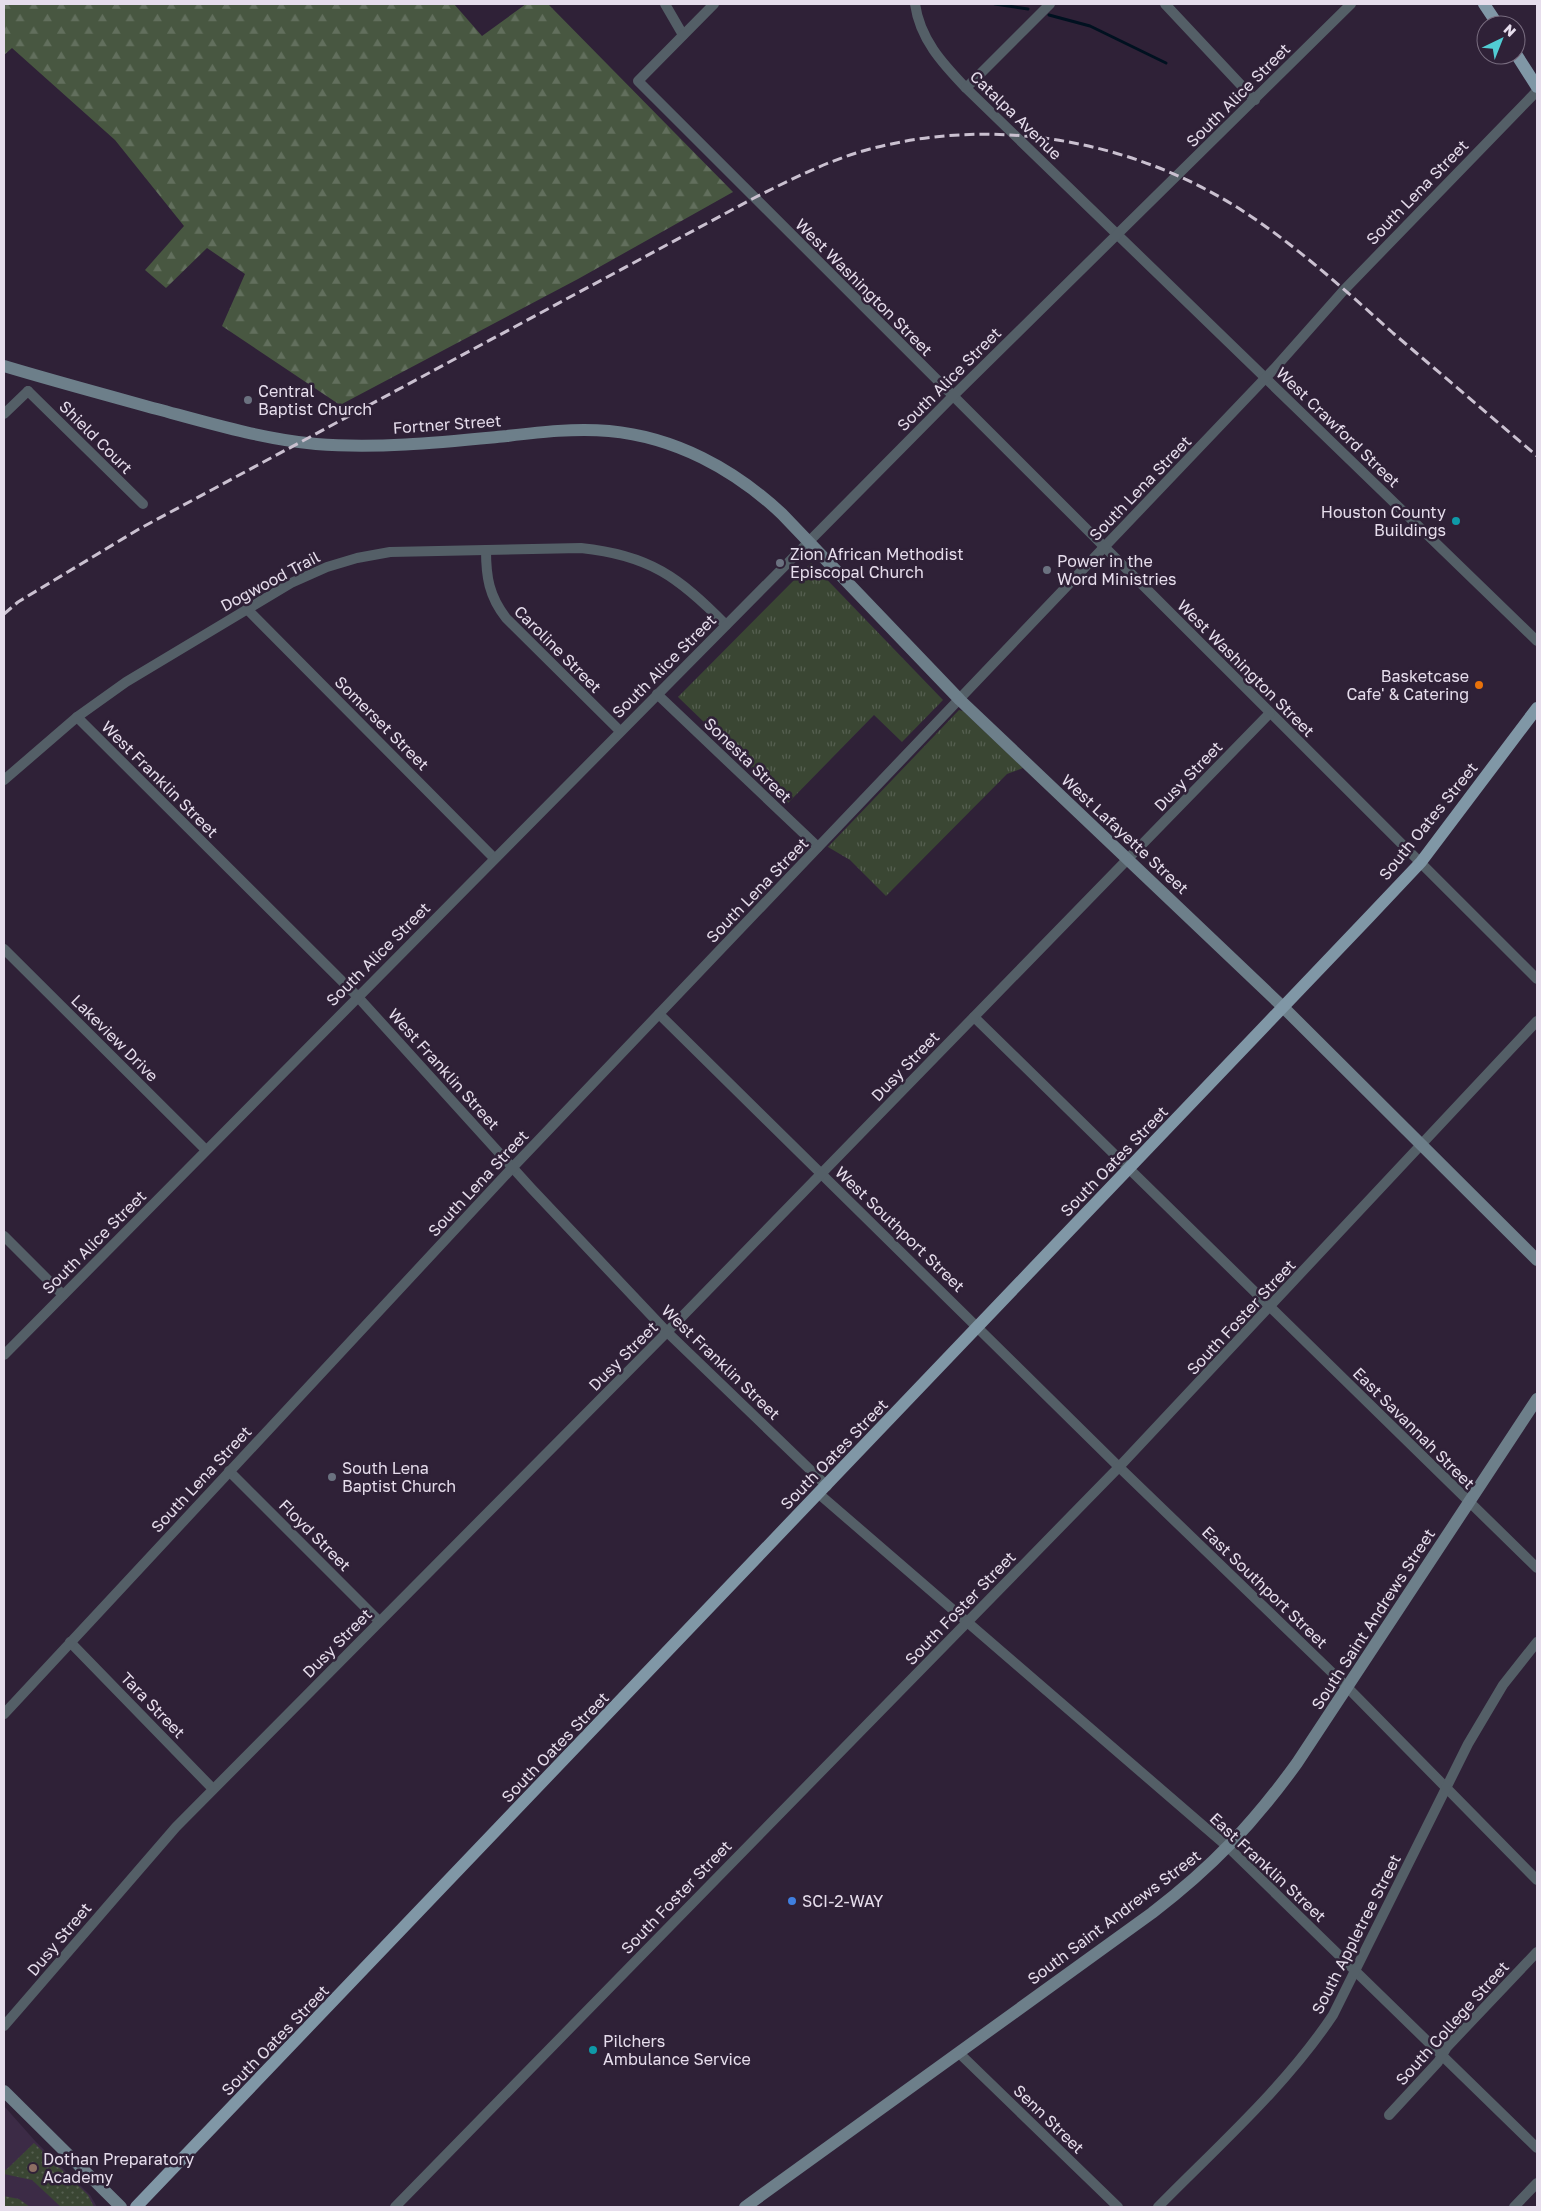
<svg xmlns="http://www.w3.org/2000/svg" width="1541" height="2211" font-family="'Golos Text',sans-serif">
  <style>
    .built { fill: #3c2b46 }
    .grass { fill: url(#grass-dots) }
    .forest { fill: url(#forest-firs) }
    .park { fill: url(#park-tufts) }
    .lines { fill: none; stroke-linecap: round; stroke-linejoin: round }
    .stream { stroke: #001120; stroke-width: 3 }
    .street { stroke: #545f67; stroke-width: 10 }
    .secondary { stroke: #6d7f8a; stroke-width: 12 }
    .primary { stroke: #8097a6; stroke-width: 12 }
    .rail { stroke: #cac0d0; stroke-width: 3; stroke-dasharray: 10 5; stroke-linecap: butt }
    .worship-dot { fill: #6b7280; stroke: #2f2137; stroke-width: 2 }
    .culture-dot { fill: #0f9aa8; stroke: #2f2137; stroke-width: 2 }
    .food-dot { fill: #e8710a; stroke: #2f2137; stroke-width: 2 }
    .shop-dot { fill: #3f7fe0; stroke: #2f2137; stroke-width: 2 }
    .education-dot { fill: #8d6e63; stroke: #2f2137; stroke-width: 2 }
    .labels { text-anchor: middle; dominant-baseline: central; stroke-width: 5; stroke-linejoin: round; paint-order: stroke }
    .street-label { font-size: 16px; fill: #e6ddec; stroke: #2f2137 }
    .poi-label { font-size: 16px; fill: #e6ddec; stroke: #2f2137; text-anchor: start }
  </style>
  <defs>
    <pattern id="grass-dots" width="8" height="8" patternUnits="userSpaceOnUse" patternTransform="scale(1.25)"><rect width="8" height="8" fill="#3a4633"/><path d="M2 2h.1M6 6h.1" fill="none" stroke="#566051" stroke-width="1.8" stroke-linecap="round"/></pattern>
    <pattern id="forest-firs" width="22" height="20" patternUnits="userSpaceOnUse" patternTransform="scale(1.25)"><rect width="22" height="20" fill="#485741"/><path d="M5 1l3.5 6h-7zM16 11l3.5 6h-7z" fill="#626f5d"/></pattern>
    <pattern id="park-tufts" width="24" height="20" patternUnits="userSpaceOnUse" patternTransform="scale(1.25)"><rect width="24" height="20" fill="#3a4633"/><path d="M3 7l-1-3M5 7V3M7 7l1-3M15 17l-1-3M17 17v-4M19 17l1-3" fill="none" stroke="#566051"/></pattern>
  </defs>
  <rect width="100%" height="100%" fill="#2f2137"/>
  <!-- built -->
  <path class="built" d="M4,2106L36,2142L90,2195L97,2207H4Z"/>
  <!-- grass -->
  <g class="grass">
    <path d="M34,2143L88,2195L94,2207H61L32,2180L4,2174V2169L6,2170Z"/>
    <path d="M4,2196L19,2199L30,2207H4Z"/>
  </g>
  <!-- forest -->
  <path class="forest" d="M4,4H454L482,36L526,4H548L733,192L578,279L340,405L222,326L245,274L207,248L166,288L145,270L184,226L115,140L12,48L4,55Z"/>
  <!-- park -->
  <g class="park">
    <path d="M811,563L943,700L902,742L874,715L788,803L678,697Z"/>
    <path d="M959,710L963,711L1023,768L1007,774L886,896L850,860L828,847Z"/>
  </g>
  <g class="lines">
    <!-- stream -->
    <g class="stream">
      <path d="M995,4L1028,9"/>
      <path d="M1049,15L1090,26L1166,63"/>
    </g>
    <!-- street -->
    <g class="street">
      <path d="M665,4L683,35"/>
      <path d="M714,4L638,81L1537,979"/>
      <path d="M915,4C920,39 942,63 966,88L1537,641"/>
      <path d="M1165,4L1255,100"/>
      <path d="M966,88L1050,4"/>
      <path d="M28,391L143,504"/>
      <path d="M4,414L28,391"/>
      <path d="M486,550C486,577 489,596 506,618L620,731"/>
      <path d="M247,609L494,858"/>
      <path d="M657,694L818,847"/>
      <path d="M77,717L357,996L531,1188L667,1332L827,1486"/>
      <path d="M4,780L77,717L126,682L291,583L327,567L357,558L390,552L581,548C649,555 679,577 726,625"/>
      <path d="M4,949L206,1150"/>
      <path d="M659,1014L1119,1467L1347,1687L1537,1880"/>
      <path d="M974,1017L1537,1568"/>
      <path d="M4,1236L63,1295"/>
      <path d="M4,1355L952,397L1351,4"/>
      <path d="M229,1471L379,1621"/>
      <path d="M819,1494L1229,1848L1537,2148"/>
      <path d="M70,1642L213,1789"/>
      <path d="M4,1714L513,1167L1274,369L1344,290L1537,91"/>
      <path d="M4,2026L176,1827L667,1332L1270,713"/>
      <path d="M959,2053L1118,2207"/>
      <path d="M1389,2115L1438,2062L1447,2047L1537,1952"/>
      <path d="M395,2207L1119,1467L1537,1021"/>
      <path d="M1158,2207C1218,2146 1285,2087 1333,2015L1468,1744L1503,1685L1537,1642"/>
      <path d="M1514,2207L1537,2183"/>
    </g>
    <!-- secondary -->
    <g class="secondary">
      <path d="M4,366C54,381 106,395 157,409C209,423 262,439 316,444C379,449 444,442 507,436C541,432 575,428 609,431C675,437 734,469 782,514L960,700L1284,1008L1537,1260"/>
      <path d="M4,2091L121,2207"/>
      <path d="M745,2207L1152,1913C1212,1867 1253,1824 1297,1763L1537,1399"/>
    </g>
    <!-- primary -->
    <g class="primary">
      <path d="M1484,4L1498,25"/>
      <path d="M1516,54L1537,87"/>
      <path d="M136,2207L1369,917L1421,862L1537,708"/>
    </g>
    <!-- rail -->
    <path class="rail" d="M4,614L18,602L139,529L754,198C792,179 829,160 870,149C998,115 1136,141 1246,213C1299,248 1346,291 1393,333C1441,374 1489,415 1537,456"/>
  </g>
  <!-- markers -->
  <g class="worship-dot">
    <circle cx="248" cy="400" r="5"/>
    <circle cx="780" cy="563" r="5"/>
    <circle cx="1047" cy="570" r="5"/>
    <circle cx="332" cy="1477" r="5"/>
  </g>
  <g class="culture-dot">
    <circle cx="1456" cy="521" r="5"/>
    <circle cx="593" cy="2050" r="5"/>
  </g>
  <circle class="food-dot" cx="1479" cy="685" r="5"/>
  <circle class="shop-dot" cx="792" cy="1901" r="5"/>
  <circle class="education-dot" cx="33" cy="2168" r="5"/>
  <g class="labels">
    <!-- street labels -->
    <g class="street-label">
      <text transform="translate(1238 95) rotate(-45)">South Alice Street</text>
      <text transform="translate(1016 115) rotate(44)">Catalpa Avenue</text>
      <text transform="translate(1417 192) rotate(-46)">South Lena Street</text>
      <text transform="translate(864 287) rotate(45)">West Washington Street</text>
      <text transform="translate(949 379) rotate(-45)">South Alice Street</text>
      <text transform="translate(447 424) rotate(-4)">Fortner Street</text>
      <text transform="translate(1338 427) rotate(44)">West Crawford Street</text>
      <text transform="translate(96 437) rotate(45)">Shield Court</text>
      <text transform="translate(1140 488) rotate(-46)">South Lena Street</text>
      <text transform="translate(270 581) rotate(-28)">Dogwood Trail</text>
      <text transform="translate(558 649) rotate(45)">Caroline Street</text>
      <text transform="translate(664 666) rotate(-45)">South Alice Street</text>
      <text transform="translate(1246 668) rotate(45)">West Washington Street</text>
      <text transform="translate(382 723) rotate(45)">Somerset Street</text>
      <text transform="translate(748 760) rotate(44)">Sonesta Street</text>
      <text transform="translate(1188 776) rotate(-46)">Dusy Street</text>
      <text transform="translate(160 779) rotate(45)">West Franklin Street</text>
      <text transform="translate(1428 821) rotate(-51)">South Oates Street</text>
      <text transform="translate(1125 834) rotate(43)">West Lafayette Street</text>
      <text transform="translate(757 890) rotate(-46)">South Lena Street</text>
      <text transform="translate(378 954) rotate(-45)">South Alice Street</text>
      <text transform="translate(115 1038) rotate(45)">Lakeview Drive</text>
      <text transform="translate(905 1066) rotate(-46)">Dusy Street</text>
      <text transform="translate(444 1069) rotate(48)">West Franklin Street</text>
      <text transform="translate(1114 1161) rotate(-46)">South Oates Street</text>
      <text transform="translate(478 1183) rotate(-47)">South Lena Street</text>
      <text transform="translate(900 1229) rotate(44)">West Southport Street</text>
      <text transform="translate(94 1242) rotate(-45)">South Alice Street</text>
      <text transform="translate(1241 1317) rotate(-47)">South Foster Street</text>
      <text transform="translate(623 1356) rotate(-45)">Dusy Street</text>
      <text transform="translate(721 1362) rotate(44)">West Franklin Street</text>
      <text transform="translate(1414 1428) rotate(45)">East Savannah Street</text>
      <text transform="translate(834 1454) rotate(-46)">South Oates Street</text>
      <text transform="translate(201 1479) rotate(-47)">South Lena Street</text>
      <text transform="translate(315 1535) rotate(45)">Floyd Street</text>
      <text transform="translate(1265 1587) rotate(44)">East Southport Street</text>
      <text transform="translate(960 1608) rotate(-46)">South Foster Street</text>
      <text transform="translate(1373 1619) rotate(-57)">South Saint Andrews Street</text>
      <text transform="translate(337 1643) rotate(-45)">Dusy Street</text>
      <text transform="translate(153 1705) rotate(46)">Tara Street</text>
      <text transform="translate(555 1747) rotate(-46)">South Oates Street</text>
      <text transform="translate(1268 1867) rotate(43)">East Franklin Street</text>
      <text transform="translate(676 1897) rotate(-46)">South Foster Street</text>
      <text transform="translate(1114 1917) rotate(-37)">South Saint Andrews Street</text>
      <text transform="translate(1356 1934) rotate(-63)">South Appletree Street</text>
      <text transform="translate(59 1939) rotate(-50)">Dusy Street</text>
      <text transform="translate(1452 2023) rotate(-48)">South College Street</text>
      <text transform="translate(275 2040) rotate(-46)">South Oates Street</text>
      <text transform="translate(1049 2119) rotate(44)">Senn Street</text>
    </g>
    <!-- poi labels -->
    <g class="poi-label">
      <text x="258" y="391">Central<tspan x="258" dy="18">Baptist Church</tspan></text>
      <text x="1446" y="512" text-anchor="end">Houston County<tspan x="1446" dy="18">Buildings</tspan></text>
      <text x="790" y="554">Zion African Methodist<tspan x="790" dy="18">Episcopal Church</tspan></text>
      <text x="1057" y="561">Power in the<tspan x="1057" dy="18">Word Ministries</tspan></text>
      <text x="1469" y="676" text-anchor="end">Basketcase<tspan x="1469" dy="18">Cafe' &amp; Catering</tspan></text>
      <text x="342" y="1468">South Lena<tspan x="342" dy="18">Baptist Church</tspan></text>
      <text x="802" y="1901">SCI-2-WAY</text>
      <text x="603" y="2041">Pilchers<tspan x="603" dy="18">Ambulance Service</tspan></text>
      <text x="43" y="2159">Dothan Preparatory<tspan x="43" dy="18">Academy</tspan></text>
    </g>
  </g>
  <!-- border -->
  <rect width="1541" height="2211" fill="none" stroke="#e6ddec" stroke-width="10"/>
  <!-- north arrow -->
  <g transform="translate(1501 40) rotate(43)"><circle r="24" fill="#2f2137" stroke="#786c7f"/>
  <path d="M0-4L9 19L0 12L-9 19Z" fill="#51ccd3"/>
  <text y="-8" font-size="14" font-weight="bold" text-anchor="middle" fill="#e6ddec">N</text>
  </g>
</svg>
